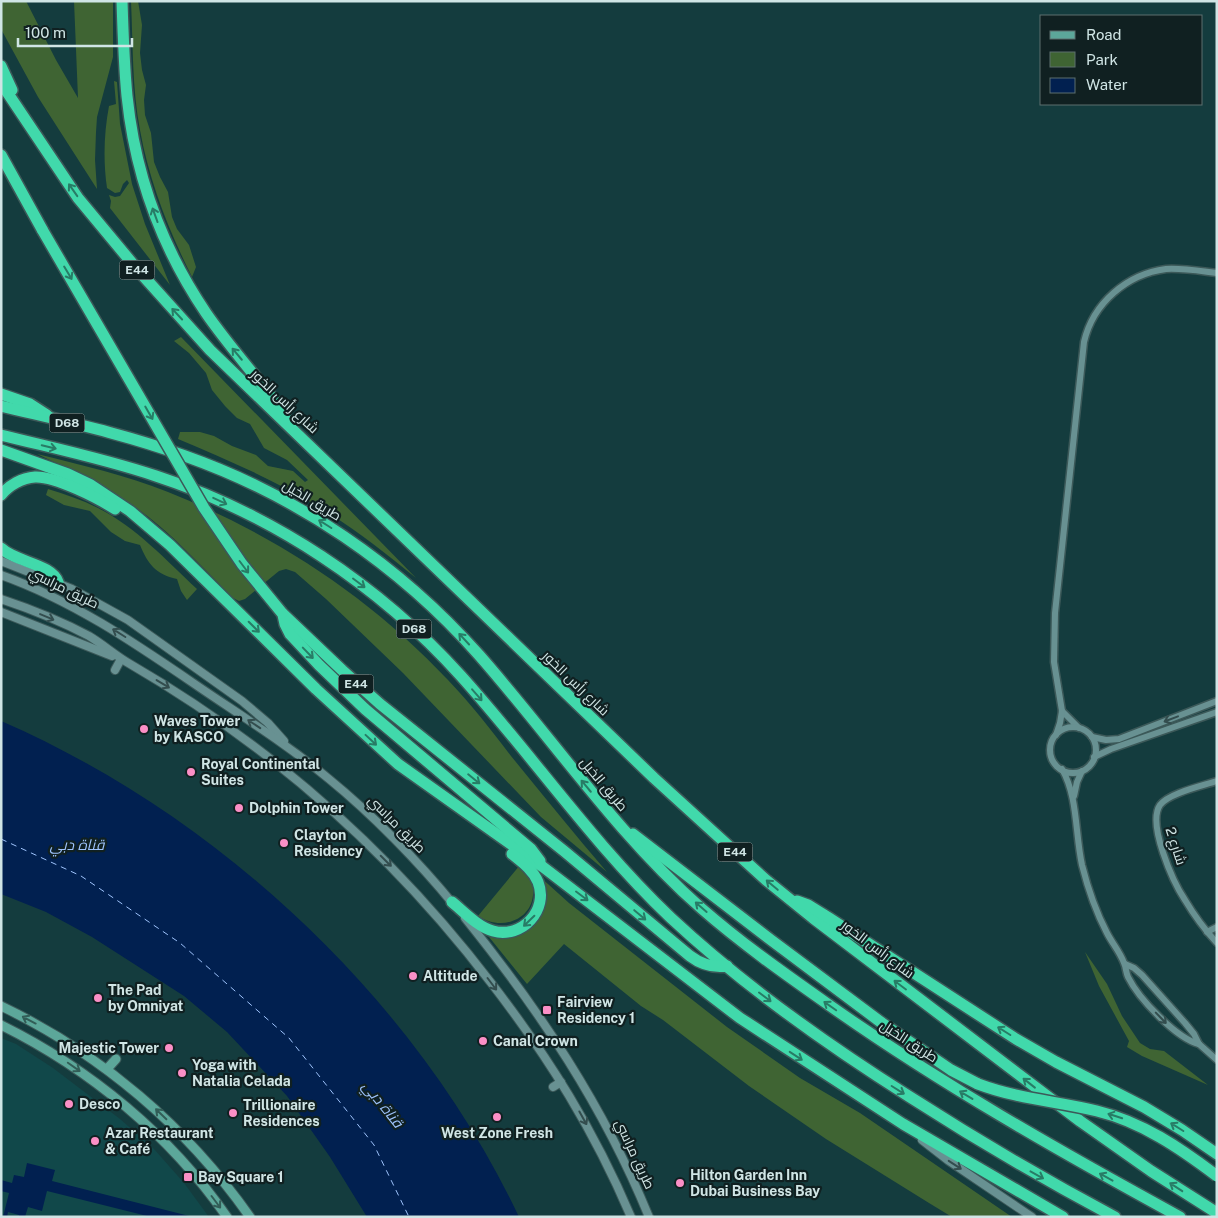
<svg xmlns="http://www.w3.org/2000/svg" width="1218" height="1218" font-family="'Public Sans',Cairo,sans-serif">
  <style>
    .built { fill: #11484a }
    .green { fill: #3f6433 }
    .water { fill: #012050 }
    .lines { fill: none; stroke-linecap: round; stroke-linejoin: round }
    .ferry { stroke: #9ec3fc; stroke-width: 1; stroke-dasharray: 6 5; stroke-linecap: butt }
    .minor-casing { stroke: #3c5959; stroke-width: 9 }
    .tertiary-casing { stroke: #3c5959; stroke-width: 10 }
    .secondary-casing { stroke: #3c5959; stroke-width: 11 }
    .motorway-casing { stroke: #3c5959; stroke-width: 14 }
    .minor { stroke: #689192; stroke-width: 6 }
    .tertiary { stroke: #689192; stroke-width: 8 }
    .secondary { stroke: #5ca79a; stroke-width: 9 }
    .motorway { stroke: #41d9ab; stroke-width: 11 }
    .motorway-bridge-casing { stroke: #3c5959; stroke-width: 14; stroke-linecap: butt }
    .motorway-bridge { stroke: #41d9ab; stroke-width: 11 }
    .oneway { stroke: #287c66 }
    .oneway2 { stroke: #334d4e }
    .oneway3 { stroke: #325d57 }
    .poi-dot { fill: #fb8fc6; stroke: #102021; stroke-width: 2 }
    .labels { text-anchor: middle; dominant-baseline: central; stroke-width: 4.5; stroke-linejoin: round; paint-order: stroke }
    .shield { fill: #102021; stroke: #96aaaa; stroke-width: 1 }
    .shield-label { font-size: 12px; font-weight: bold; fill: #d0e5e5 }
    .street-label { font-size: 14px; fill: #d0e5e5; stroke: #102021 }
    .poi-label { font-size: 14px; font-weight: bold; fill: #d0e5e5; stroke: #102021; text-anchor: start }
    .water-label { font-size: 15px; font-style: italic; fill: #9ec3fc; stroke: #102021 }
  </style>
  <rect width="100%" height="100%" fill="#143c3e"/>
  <!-- built -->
  <path class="built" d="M1,1038L16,1044L53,1068L120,1119L154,1149L184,1183L209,1217H1Z"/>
  <!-- green -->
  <g class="green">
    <path d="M1,1H26L56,60L78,98L74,1H113V57L97,117L96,132L95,160L97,189L38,97L1,29Z"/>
    <path d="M131,1H138L142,25L140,53L142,70L146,85L144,100L145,115L151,133L154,162L160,177L168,192L172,217L177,229L189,245L196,267L192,277C169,231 149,181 140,130C132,88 133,44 131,1Z"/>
    <path d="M114,81L117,82L120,124L132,184L145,224L170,285L110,208L111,201L109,195L115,197L120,196L129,183L127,180L123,184L120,192L115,193L107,188C103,160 104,133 109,106L116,104Z"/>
    <path d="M181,337L416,578C388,555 360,533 330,514C282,483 230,461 178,439L180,432H200L214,436L232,446L256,455L268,466L293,471L305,482L308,480L287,460L264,448L250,424L237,418L225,406L212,390L206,373L189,353L174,341Z"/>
    <path d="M37,454C81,465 126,475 168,492C274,534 370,597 448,680C471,704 491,730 511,756C543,795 574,834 607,872L541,817L403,673L326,599L295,572L286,569L279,571L245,599L239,601L233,598C202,567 171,532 135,507C105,486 71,470 37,454Z"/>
    <path d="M48,489C65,494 82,500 98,508C136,527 167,561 197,589L187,600L181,591L177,579C155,574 148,564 140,545L125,541L111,532L90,511L64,505L46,495Z"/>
    <path d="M520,865C523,868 527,870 529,873C531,877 533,884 533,888C536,920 501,932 478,916Z"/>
    <path d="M538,875L569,903L727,1027L800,1078L860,1113L1012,1217H952L929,1203L826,1139L749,1086L663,1020L641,1006L564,944L527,984L485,932L534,924Z"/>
    <path d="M1085,952L1107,984L1122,1016L1140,1043L1150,1049L1164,1051L1208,1085L1142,1056L1127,1047L1129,1041L1099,986Z"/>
  </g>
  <!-- water -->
  <g class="water">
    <path d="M1,721C220,816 417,1001 519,1217H367L330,1157L287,1096L227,1032L184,996L92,937L46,912L1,894Z"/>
    <path d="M27,1163L55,1170L52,1181L193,1217H151L47,1191L42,1211L28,1207L25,1217H19V1215L8,1212L7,1217H3L9,1193L1,1191V1180L12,1183L14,1175L24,1177Z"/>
  </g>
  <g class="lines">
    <!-- ferry -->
    <path class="ferry" d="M1,839L81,876L180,943L289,1038L374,1145L409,1217"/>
    <defs>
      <g id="minor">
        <path d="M1062,711L1079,728"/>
        <circle cx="1073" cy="750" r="23"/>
        <path d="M1056,735L1060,723L1062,711L1054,662L1055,613L1084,342C1093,303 1127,274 1166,269C1183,268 1200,271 1217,273"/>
        <path d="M1092,737L1106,740L1119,739L1217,701"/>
        <path d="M1094,757L1111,749L1217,712"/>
        <path d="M1062,769C1078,797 1075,833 1082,865C1088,889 1096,912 1107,933C1112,943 1120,952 1124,963C1126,967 1126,973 1128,977C1139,999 1176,1038 1199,1044"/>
        <path d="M1217,781C1202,786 1169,793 1160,805C1147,824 1173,882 1185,900C1194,915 1205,930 1217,943"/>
        <path d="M1074,796L1077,782L1082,771"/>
        <path d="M1207,932L1217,927"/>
        <path d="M1125,964L1134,968L1142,975L1185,1023L1194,1034L1199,1044L1217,1060"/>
      </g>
      <g id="tertiary">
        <path d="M1,561L72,589L128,620L242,701L268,723L284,741"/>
        <path d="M1,575C74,601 136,644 199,687C243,717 288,745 329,779C372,814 419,862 454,905"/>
        <path d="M1,599C31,609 61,621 89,636C104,645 116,656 130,664C273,747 392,853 492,984C549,1058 594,1130 631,1217"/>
        <path d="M1,612L112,656"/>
        <path d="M115,670L121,659"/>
        <path d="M465,918C540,1011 603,1105 649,1217"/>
        <path d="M553,1087L561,1082"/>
        <path d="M922,1140L949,1161L1032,1217"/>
      </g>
      <g id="secondary">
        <path d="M1,1006C101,1054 186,1126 250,1217"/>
        <path d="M1,1025C90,1069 170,1135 227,1217"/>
        <path d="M107,1069L116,1059"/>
      </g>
      <g id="motorway">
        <path d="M122,1C123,33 124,65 127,96C135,174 162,248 206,313C230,348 260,380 285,415"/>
        <path d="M1,66L12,90"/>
        <path d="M1,83L78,198L137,269L210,350L654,778L766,880L813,918L1080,1121L1151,1171L1217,1213"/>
        <path d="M1,155L43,231"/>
        <path d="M1,394L30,404L47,415"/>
        <path d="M1,406C63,421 125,434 185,456C298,496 399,565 479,655C553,739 616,833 701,908C741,943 785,974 829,1005C941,1084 1059,1151 1180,1217"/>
        <path d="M1,435C53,448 106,459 156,476C272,514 379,585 461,676C533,756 593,844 671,918C744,986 826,1044 910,1097C977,1140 1045,1180 1115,1217"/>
        <path d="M1,450L68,474L91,485L130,511L170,545L316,689L398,764L543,867L740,1018L903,1124L1063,1217"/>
        <path d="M1,495C9,485 22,478 35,477C55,476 98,498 115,509"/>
        <path d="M1,548C15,562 52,564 58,582"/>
        <path d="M282,613L342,670L380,704L564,851L690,956C702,965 713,968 727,966"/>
        <path d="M283,615L285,624L290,634L319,665L365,709L531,849L540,861"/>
        <path d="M633,834L771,940L882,1023L951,1070L978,1084"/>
        <path d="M797,901L808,905L829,918L1016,1039L1056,1062L1144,1107L1182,1130L1217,1154"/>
        <path d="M452,902C464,912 478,927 493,931C522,939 549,910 538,882C533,870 522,862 512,854"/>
      </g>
    </defs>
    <!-- minor casing -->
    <use href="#minor" class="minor-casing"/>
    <!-- tertiary casing -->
    <use href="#tertiary" class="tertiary-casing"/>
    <!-- secondary casing -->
    <use href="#secondary" class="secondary-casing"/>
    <!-- motorway casing -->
    <use href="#motorway" class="motorway-casing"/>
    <!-- minor -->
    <use href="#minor" class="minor"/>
    <!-- tertiary -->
    <use href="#tertiary" class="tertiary"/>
    <!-- secondary -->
    <use href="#secondary" class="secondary"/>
    <!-- motorway -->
    <use href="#motorway" class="motorway"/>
    <defs>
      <g id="motorway-bridge">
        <path d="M43,231L204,508L242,564L282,613"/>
        <path d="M978,1084C1018,1099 1056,1101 1097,1111C1142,1122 1180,1148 1217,1176"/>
      </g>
    </defs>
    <!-- motorway-bridge casing -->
    <use href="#motorway-bridge" class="motorway-bridge-casing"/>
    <!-- motorway-bridge -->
    <use href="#motorway-bridge" class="motorway-bridge"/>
  </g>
  <!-- one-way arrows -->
  <defs><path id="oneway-shaft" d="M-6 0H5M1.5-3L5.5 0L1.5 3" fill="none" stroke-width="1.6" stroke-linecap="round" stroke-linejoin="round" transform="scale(1.25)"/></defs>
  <g class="oneway">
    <use href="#oneway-shaft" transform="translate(73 190) rotate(-125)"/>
    <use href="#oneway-shaft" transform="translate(155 215) rotate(-110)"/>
    <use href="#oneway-shaft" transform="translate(68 273) rotate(59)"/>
    <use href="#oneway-shaft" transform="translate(177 314) rotate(-133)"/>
    <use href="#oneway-shaft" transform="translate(237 354) rotate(-130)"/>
    <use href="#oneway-shaft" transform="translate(149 413) rotate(60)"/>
    <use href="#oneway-shaft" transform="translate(49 447) rotate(14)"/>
    <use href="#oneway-shaft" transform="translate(220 501) rotate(25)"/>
    <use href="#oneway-shaft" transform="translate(325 524) rotate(-148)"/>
    <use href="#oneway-shaft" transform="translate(244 567) rotate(53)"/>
    <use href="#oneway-shaft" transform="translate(359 583) rotate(37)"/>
    <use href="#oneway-shaft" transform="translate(254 627) rotate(45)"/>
    <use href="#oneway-shaft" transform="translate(464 639) rotate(-133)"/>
    <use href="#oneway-shaft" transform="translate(308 653) rotate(46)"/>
    <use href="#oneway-shaft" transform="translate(477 695) rotate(49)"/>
    <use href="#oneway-shaft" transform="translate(371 740) rotate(43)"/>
    <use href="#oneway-shaft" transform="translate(474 779) rotate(39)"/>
    <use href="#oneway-shaft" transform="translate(586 786) rotate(-130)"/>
    <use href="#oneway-shaft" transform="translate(772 885) rotate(-140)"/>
    <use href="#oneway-shaft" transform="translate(582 896) rotate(37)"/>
    <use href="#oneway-shaft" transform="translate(701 907) rotate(-139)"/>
    <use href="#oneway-shaft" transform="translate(640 915) rotate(40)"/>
    <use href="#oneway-shaft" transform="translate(529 921) rotate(136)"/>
    <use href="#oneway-shaft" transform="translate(900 985) rotate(-143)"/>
    <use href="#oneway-shaft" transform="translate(765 997) rotate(37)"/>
    <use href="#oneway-shaft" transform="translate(830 1006) rotate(-145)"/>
    <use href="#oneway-shaft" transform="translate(1004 1031) rotate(-148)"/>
    <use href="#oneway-shaft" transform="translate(796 1056) rotate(33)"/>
    <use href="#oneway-shaft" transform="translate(1029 1083) rotate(-142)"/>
    <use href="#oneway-shaft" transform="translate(898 1090) rotate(32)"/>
    <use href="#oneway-shaft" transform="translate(966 1095) rotate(-149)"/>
    <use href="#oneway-shaft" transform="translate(1115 1116) rotate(-162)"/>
    <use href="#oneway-shaft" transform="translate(1177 1127) rotate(-148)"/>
    <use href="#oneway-shaft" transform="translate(1037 1175) rotate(29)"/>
    <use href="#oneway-shaft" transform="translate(1106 1177) rotate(-151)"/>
    <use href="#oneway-shaft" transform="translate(1176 1187) rotate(-147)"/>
  </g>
  <g class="oneway2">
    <use href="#oneway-shaft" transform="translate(47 617) rotate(23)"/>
    <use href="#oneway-shaft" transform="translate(119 633) rotate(-148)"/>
    <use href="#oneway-shaft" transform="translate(163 684) rotate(31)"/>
    <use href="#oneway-shaft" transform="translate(1171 719) rotate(159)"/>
    <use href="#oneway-shaft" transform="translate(254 724) rotate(-146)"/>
    <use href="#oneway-shaft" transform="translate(386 861) rotate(45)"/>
    <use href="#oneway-shaft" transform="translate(492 984) rotate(53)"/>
    <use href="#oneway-shaft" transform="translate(1161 1018) rotate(46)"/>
    <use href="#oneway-shaft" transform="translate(583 1118) rotate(61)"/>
    <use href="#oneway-shaft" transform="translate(955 1165) rotate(33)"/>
  </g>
  <g class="oneway3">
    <use href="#oneway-shaft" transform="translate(29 1020) rotate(-152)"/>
    <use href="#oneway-shaft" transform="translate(74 1067) rotate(35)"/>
    <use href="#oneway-shaft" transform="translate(161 1114) rotate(-136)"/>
    <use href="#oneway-shaft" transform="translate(216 1202) rotate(53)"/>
  </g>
  <!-- markers -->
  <g class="poi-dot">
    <circle cx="144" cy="729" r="5"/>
    <circle cx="191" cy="772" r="5"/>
    <circle cx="239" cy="808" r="5"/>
    <circle cx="284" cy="843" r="5"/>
    <circle cx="413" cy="976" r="5"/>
    <circle cx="98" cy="998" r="5"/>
    <rect x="542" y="1005" width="10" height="10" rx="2.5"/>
    <circle cx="483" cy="1041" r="5"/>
    <circle cx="169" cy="1048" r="5"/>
    <circle cx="182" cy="1073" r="5"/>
    <circle cx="69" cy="1104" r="5"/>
    <circle cx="233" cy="1113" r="5"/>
    <circle cx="497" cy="1117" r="5"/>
    <circle cx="95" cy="1141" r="5"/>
    <rect x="183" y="1172" width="10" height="10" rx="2.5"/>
    <circle cx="680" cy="1183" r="5"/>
  </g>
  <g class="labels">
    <!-- shield labels -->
    <g class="shield">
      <rect x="119.5" y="260.5" width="35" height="19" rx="4"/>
      <rect x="49.5" y="413.5" width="35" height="19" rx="4"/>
      <rect x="396.5" y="619.5" width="35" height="19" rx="4"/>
      <rect x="338.5" y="674.5" width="35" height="19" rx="4"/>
      <rect x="717.5" y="842.5" width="35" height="19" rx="4"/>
    </g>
    <g class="shield-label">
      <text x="137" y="270">E44</text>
      <text x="67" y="423">D68</text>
      <text x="414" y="629">D68</text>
      <text x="356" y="684">E44</text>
      <text x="735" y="852">E44</text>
    </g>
    <!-- street labels -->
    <g class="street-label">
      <text transform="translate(285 401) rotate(43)">شارع رأس الخور</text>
      <text transform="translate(312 500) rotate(31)">طريق الخيل</text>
      <text transform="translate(64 588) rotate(26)">طريق مراسي</text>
      <text transform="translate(576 683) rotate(44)">شارع رأس الخور</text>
      <text transform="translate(604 784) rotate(50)">طريق الخيل</text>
      <text transform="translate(397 824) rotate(45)">طريق مراسي</text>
      <text transform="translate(1176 846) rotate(72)">شارع 2</text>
      <text transform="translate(878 949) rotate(37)">شارع رأس الخور</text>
      <text transform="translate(909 1041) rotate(33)">طريق الخيل</text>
      <text transform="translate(635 1154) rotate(65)">طريق مراسي</text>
    </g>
    <!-- poi labels -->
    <g class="poi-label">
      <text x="154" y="721">Waves Tower<tspan x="154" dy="16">by KASCO</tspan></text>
      <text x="201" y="764">Royal Continental<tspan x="201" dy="16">Suites</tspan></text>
      <text x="249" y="808">Dolphin Tower</text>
      <text x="294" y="835">Clayton<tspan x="294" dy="16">Residency</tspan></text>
      <text x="423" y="976">Altitude</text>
      <text x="108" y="990">The Pad<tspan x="108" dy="16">by Omniyat</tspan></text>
      <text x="557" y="1002">Fairview<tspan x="557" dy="16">Residency 1</tspan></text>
      <text x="493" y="1041">Canal Crown</text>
      <text x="159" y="1048" text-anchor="end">Majestic Tower</text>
      <text x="192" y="1065">Yoga with<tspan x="192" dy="16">Natalia Celada</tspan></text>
      <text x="79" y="1104">Desco</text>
      <text x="243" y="1105">Trillionaire<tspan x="243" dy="16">Residences</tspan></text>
      <text x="105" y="1133">Azar Restaurant<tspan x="105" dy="16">&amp; Café</tspan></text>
      <text x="497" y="1133" text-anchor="middle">West Zone Fresh</text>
      <text x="690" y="1175">Hilton Garden Inn<tspan x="690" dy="16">Dubai Business Bay</tspan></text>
      <text x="198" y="1177">Bay Square 1</text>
    </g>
    <!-- water labels -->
    <g class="water-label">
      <text x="77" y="844">قناة دبي</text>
      <text transform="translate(383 1104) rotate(51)">قناة دبي</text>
    </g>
  </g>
  <!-- border -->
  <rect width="1218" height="1218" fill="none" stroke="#d0e5e5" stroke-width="5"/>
  <!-- legend -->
  <rect x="1040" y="15" width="162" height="90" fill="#102021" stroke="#5d6f6f"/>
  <rect x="1050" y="31" width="25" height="8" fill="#5ca79a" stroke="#5d6f6f"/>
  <text x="1086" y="40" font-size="15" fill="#d0e5e5">Road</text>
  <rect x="1050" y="52" width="25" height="15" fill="#3f6433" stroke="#5d6f6f"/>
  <text x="1086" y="65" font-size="15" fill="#d0e5e5">Park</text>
  <rect x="1050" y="78" width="25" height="15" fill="#012050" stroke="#5d6f6f"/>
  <text x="1086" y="90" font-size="15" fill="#d0e5e5">Water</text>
  <!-- scale -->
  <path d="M18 38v8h114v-8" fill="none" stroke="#d0e5e5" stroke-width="2.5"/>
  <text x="25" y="38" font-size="15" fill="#d0e5e5" stroke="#102021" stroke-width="4" paint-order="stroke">100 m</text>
</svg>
